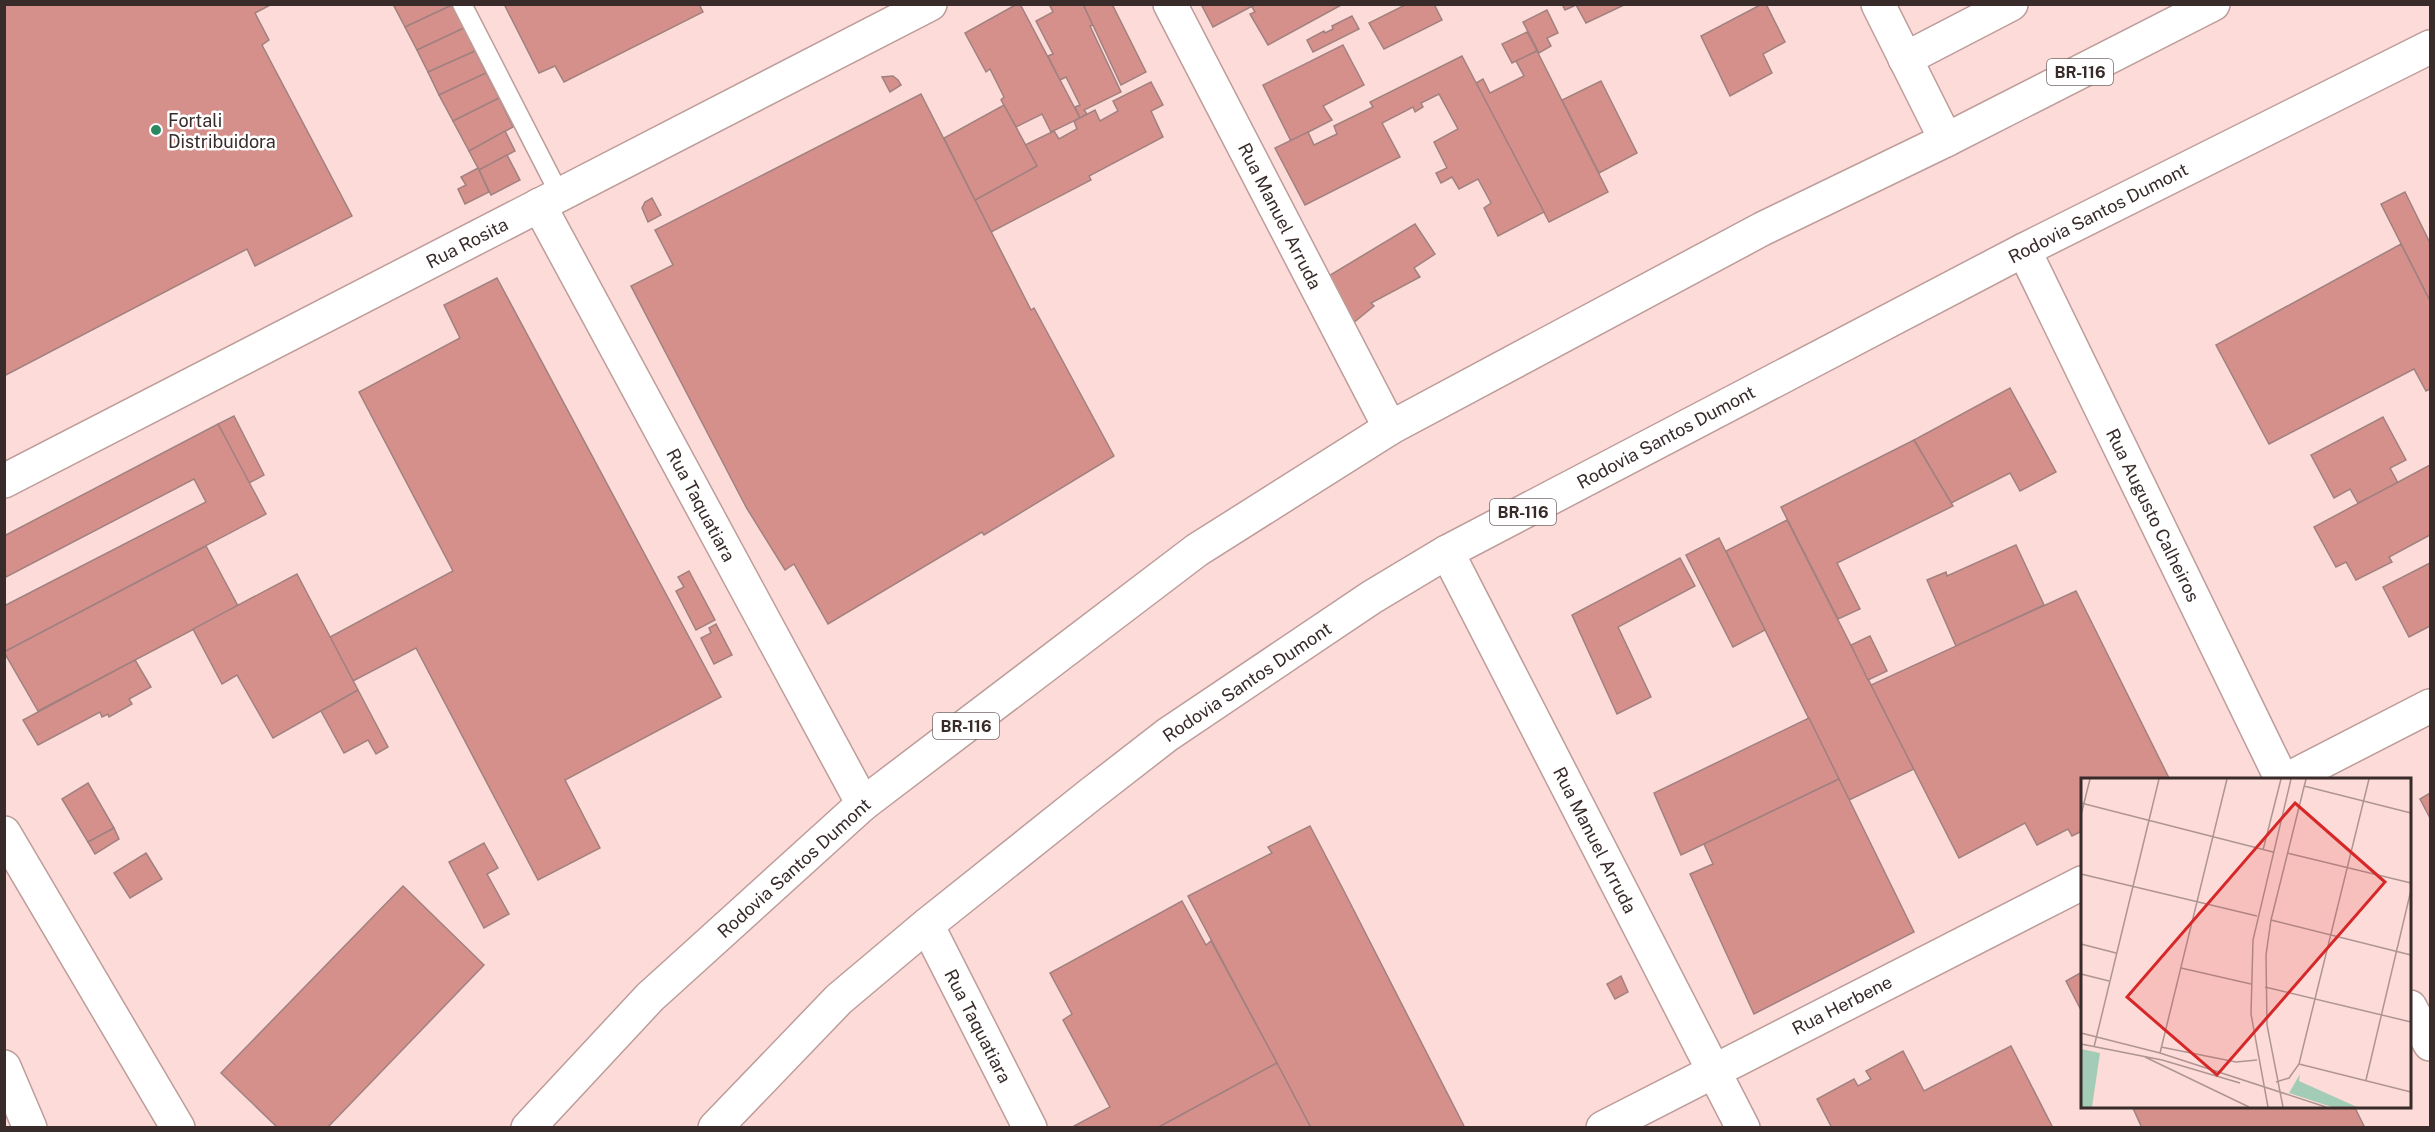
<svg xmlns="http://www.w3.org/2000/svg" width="2435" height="1132" font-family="'Public Sans',sans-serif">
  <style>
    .building { fill: #d5908b; stroke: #a1817f; stroke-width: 1.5 }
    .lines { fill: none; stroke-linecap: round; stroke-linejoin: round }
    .service-casing { stroke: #bd9d9a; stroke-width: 21 }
    .minor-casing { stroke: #bd9d9a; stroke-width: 36 }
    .primary-casing { stroke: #bd9d9a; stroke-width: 36 }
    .trunk-casing { stroke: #bd9d9a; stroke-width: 36 }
    .service { stroke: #fff; stroke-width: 18 }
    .minor { stroke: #fff; stroke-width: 33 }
    .primary { stroke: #fff; stroke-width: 33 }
    .trunk { stroke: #fff; stroke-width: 33 }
    .poi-dot { fill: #298860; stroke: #fff; stroke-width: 2 }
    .labels { text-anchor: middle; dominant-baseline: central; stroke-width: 5; stroke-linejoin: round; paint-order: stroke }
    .shield { fill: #fff; stroke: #746b6a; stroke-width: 1.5 }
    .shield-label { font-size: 16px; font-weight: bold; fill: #382b2a }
    .poi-label { font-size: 18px; fill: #382b2a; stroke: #fff; text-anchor: start }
    .street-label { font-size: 18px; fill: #382b2a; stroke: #fff }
    .inset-road { fill: none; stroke: #ae9592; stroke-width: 1.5 }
    .view { fill: #d62828; fill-opacity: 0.15; stroke: #d62828; stroke-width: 3 }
    .inset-edge { fill: none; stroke: #382b2a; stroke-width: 3 }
  </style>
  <rect width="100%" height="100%" fill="#fddbd8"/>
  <!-- building -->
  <g class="building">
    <path d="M4,4H272L255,13L269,40L262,45L352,216L255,266L247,249L4,376Z"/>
    <path d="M398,4H451L452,5L405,27L394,6Z"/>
    <path d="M504,4H699L703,12L564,82L555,66L539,73Z"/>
    <path d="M1017,4H1020L1080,118L1051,132L1042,114L1016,127L1001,100L1004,97L990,69L986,72L965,33Z"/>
    <path d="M1049,4H1083L1093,25L1090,26L1121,92L1084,110L1087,114L1080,118L1075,107L1080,105L1066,77L1060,80L1048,56L1053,54L1036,21L1053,12Z"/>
    <path d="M1083,4H1112L1146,72L1121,85Z"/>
    <path d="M1201,4H1256L1213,27Z"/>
    <path d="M1256,4H1343L1268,45L1250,14L1255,12L1252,7Z"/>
    <path d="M1407,4H1434L1442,20L1384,49L1369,23Z"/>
    <path d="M1562,4H1626L1586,23L1576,5L1565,10Z"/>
    <path d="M1762,4H1766L1785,42L1763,54L1772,73L1730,96L1701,36Z"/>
    <path d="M452,5L464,28L417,50L405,27Z"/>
    <path d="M1547,10L1558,33L1547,38L1551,46L1539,53L1523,22Z"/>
    <path d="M1352,16L1359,29L1313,52L1307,40L1324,31L1325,33L1333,29L1332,26Z"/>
    <path d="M464,28L475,51L428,72L417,50Z"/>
    <path d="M1527,32L1537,51L1512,63L1502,44Z"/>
    <path d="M1343,45L1364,85L1323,106L1332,120L1291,141L1263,85Z"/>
    <path d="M475,51L486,73L439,95L428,72Z"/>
    <path d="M1537,51L1608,192L1549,222L1476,83L1483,79L1490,93L1524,76L1516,61Z"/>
    <path d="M1462,56L1544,212L1498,236L1484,208L1491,203L1478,179L1459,189L1452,177L1441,183L1436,173L1447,168L1434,142L1458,129L1439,94L1421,103L1423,107L1415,112L1413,107L1382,123L1400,157L1305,205L1275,148L1308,132L1314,145L1337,134L1334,126L1373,107L1370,102Z"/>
    <path d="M486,73L499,98L453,121L439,95Z"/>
    <path d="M893,76L898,80L901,85L890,92L882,77Z"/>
    <path d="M1601,81L1637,153L1599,173L1562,100Z"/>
    <path d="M1151,82L1163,105L1151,111L1163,137L1089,176L1091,180L991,232L975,200L1037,166L1025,145L1054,131L1059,139L1077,129L1074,121L1095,110L1100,121L1118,111L1113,101Z"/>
    <path d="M921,94L1031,310L1034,308L1114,456L984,535L982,532L828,624L794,564L785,570L746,507L631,286L673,265L655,230Z"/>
    <path d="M499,98L513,127L469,151L453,121Z"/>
    <path d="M1004,105L1037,166L975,200L944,138Z"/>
    <path d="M505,131L515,151L479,170L469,151Z"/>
    <path d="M507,155L520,180L491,195L479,170Z"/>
    <path d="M478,168L489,192L465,204L458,189L466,185L461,177Z"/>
    <path d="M2405,192L2430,243V301L2381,204Z"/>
    <path d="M652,198L661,215L648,222L642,208L645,202Z"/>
    <path d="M1415,224L1435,254L1414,268L1420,277L1371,303L1374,306L1353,323L1327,277Z"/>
    <path d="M2401,244L2430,301V389L2426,391L2414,369L2269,444L2216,345Z"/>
    <path d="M497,278L721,697L565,780L600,848L538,880L416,648L353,681L330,637L453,571L359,392L460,338L444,305Z"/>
    <path d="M2010,388L2056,472L2020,491L2010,473L1951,503L1914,440Z"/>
    <path d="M234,416L264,475L249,483L218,424Z"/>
    <path d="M2383,417L2406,460L2390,468L2398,483L2358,503L2350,489L2334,498L2311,455Z"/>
    <path d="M218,424L266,514L4,652V606L206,502L194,479L4,578V536Z"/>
    <path d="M1914,440L1953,506L1837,563L1860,609L1838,619L1781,507Z"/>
    <path d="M2430,465V535L2389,557L2392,562L2356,580L2346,562L2336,567L2314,527Z"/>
    <path d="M1787,520L1914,769L1849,800L1726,551Z"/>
    <path d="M1719,538L1765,630L1733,647L1686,555Z"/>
    <path d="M2016,545L2044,605L1956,646L1927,580L1946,572L1947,576Z"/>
    <path d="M206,546L238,606L38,711L4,652Z"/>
    <path d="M1680,558L1695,586L1618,627L1651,697L1617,714L1572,615Z"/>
    <path d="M2430,563V626L2409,637L2383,587Z"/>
    <path d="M689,571L715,620L696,630L676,591L684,587L678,577Z"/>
    <path d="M297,574L358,690L273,738L237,675L222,684L193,629Z"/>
    <path d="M2076,591L2170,780H2082V831L2072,836L2068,829L2037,845L2025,823L1959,858L1871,685Z"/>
    <path d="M716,624L732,655L714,664L701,638L711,633L709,628Z"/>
    <path d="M1870,636L1887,671L1868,680L1851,645Z"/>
    <path d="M135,660L151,687L129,699L132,704L109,717L108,714L102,717L100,712L38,745L23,720Z"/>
    <path d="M358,690L388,747L376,754L368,740L344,753L321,711Z"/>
    <path d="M1809,718L1839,779L1681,855L1654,793Z"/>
    <path d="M1839,779L1914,932L1754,1014L1690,874L1713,864L1704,844Z"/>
    <path d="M88,783L114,828L88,842L62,799Z"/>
    <path d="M2430,793V818L2420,799Z"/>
    <path d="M1310,826L1345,893L1465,1128H1311L1188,896L1272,853L1268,847Z"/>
    <path d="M114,828L119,839L95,854L88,842Z"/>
    <path d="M484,843L498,868L487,874L509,914L484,928L449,862Z"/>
    <path d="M146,853L162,879L130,898L114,873Z"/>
    <path d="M403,886L484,965L327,1128H278L221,1073Z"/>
    <path d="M1182,901L1206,945L1211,941L1277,1063L1157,1128H1075L1074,1126L1110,1107L1063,1020L1072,1014L1050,973Z"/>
    <path d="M2082,972V1012L2066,981Z"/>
    <path d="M1621,976L1628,992L1615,999L1607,984Z"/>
    <path d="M2011,1046L2053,1128H1832L1817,1099L1854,1079L1858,1086L1871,1079L1866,1071L1903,1051L1924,1091Z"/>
    <path d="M1277,1063L1311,1128H1157Z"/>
    <path d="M2132,1106H2354L2365,1128H2142Z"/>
  </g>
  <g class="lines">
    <defs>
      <path id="service" d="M462,4L560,195"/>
      <g id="minor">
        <path d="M1170,4L1390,428"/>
        <path d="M1878,4L1946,140"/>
        <path d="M1905,59L2011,4"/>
        <path d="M539,205L863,804"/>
        <path d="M2024,250L2282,780"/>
        <path d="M4,481L930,4"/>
        <path d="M1447,552L1743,1128"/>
        <path d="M2286,780L2430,706"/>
        <path d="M4,833L178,1128"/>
        <path d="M927,925L1030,1128"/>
        <path d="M2410,1007L2430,1044"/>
        <path d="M1603,1128L2082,883"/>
      </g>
      <path id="primary" d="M4,1067L30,1128"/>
      <g id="trunk">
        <path d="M528,1128L650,997L863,804L1197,550L1390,428L1762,229L1946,140L2213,4"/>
        <path d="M715,1128L839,999L927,925L1091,794L1167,735L1372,597L1447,552L2024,250L2430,47"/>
      </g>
    </defs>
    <!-- service casing -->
    <use href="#service" class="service-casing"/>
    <!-- minor casing -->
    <use href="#minor" class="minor-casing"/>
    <!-- primary casing -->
    <use href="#primary" class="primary-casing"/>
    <!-- trunk casing -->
    <use href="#trunk" class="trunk-casing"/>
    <!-- service -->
    <use href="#service" class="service"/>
    <!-- minor -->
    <use href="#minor" class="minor"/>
    <!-- primary -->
    <use href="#primary" class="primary"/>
    <!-- trunk -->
    <use href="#trunk" class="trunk"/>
  </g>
  <!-- markers -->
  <circle class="poi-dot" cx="156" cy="130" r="6"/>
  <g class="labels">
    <!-- shield labels -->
    <g class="shield">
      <rect x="2047" y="59" width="66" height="26" rx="4.5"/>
      <rect x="1490" y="499" width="66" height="26" rx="4.5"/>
      <rect x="933" y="713" width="66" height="26" rx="4.5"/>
    </g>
    <g class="shield-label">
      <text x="2080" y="72">BR-116</text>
      <text x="1523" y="512">BR-116</text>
      <text x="966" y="726">BR-116</text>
    </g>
    <!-- poi labels -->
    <g class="poi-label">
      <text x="168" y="120">Fortali<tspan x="168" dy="21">Distribuidora</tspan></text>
    </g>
    <!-- street labels -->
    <g class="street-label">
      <text transform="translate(2098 213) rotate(-27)">Rodovia Santos Dumont</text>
      <text transform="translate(1280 216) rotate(63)">Rua Manuel Arruda</text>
      <text transform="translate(467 243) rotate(-27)">Rua Rosita</text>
      <text transform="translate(1666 437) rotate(-28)">Rodovia Santos Dumont</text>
      <text transform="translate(701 505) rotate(62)">Rua Taquatiara</text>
      <text transform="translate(2153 515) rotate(64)">Rua Augusto Calheiros</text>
      <text transform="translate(1247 682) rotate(-34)">Rodovia Santos Dumont</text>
      <text transform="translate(1595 840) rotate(63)">Rua Manuel Arruda</text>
      <text transform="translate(794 868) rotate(-42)">Rodovia Santos Dumont</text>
      <text transform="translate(1842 1005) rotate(-27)">Rua Herbene</text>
      <text transform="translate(978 1026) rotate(63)">Rua Taquatiara</text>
    </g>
  </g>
  <!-- overview -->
  <g transform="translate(2081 778)">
    <rect width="330" height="330" fill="#fddbd8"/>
    <path d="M0,271L19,275L11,329H0ZM219,296L218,303L276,329H251L208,315Z" fill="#a2ccb5"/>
    <path class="inset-road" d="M223,8L330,35M0,25L192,74M0,37L9,1M182,72L200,1M206,75L330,105M0,96L176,138M190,142L330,177M0,166L35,175M100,190L170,206M0,196L28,203M184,209L330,244M0,255L79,275L245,329M0,266L81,282L159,305M13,269L78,1M80,269L155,284L176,282M79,275L146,1M64,279L168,329M218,286L330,314M285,302L330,112M195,304L208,300L218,286L288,1M187,329L170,236L172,162L210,1M202,329L186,247L185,177L190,142L225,1"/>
    <path class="view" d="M214,25L304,104L136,297L46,219Z"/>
    <rect width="330" height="330" class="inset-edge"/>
  </g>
  <!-- border -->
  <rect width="2435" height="1132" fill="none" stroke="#382b2a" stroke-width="12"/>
</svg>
